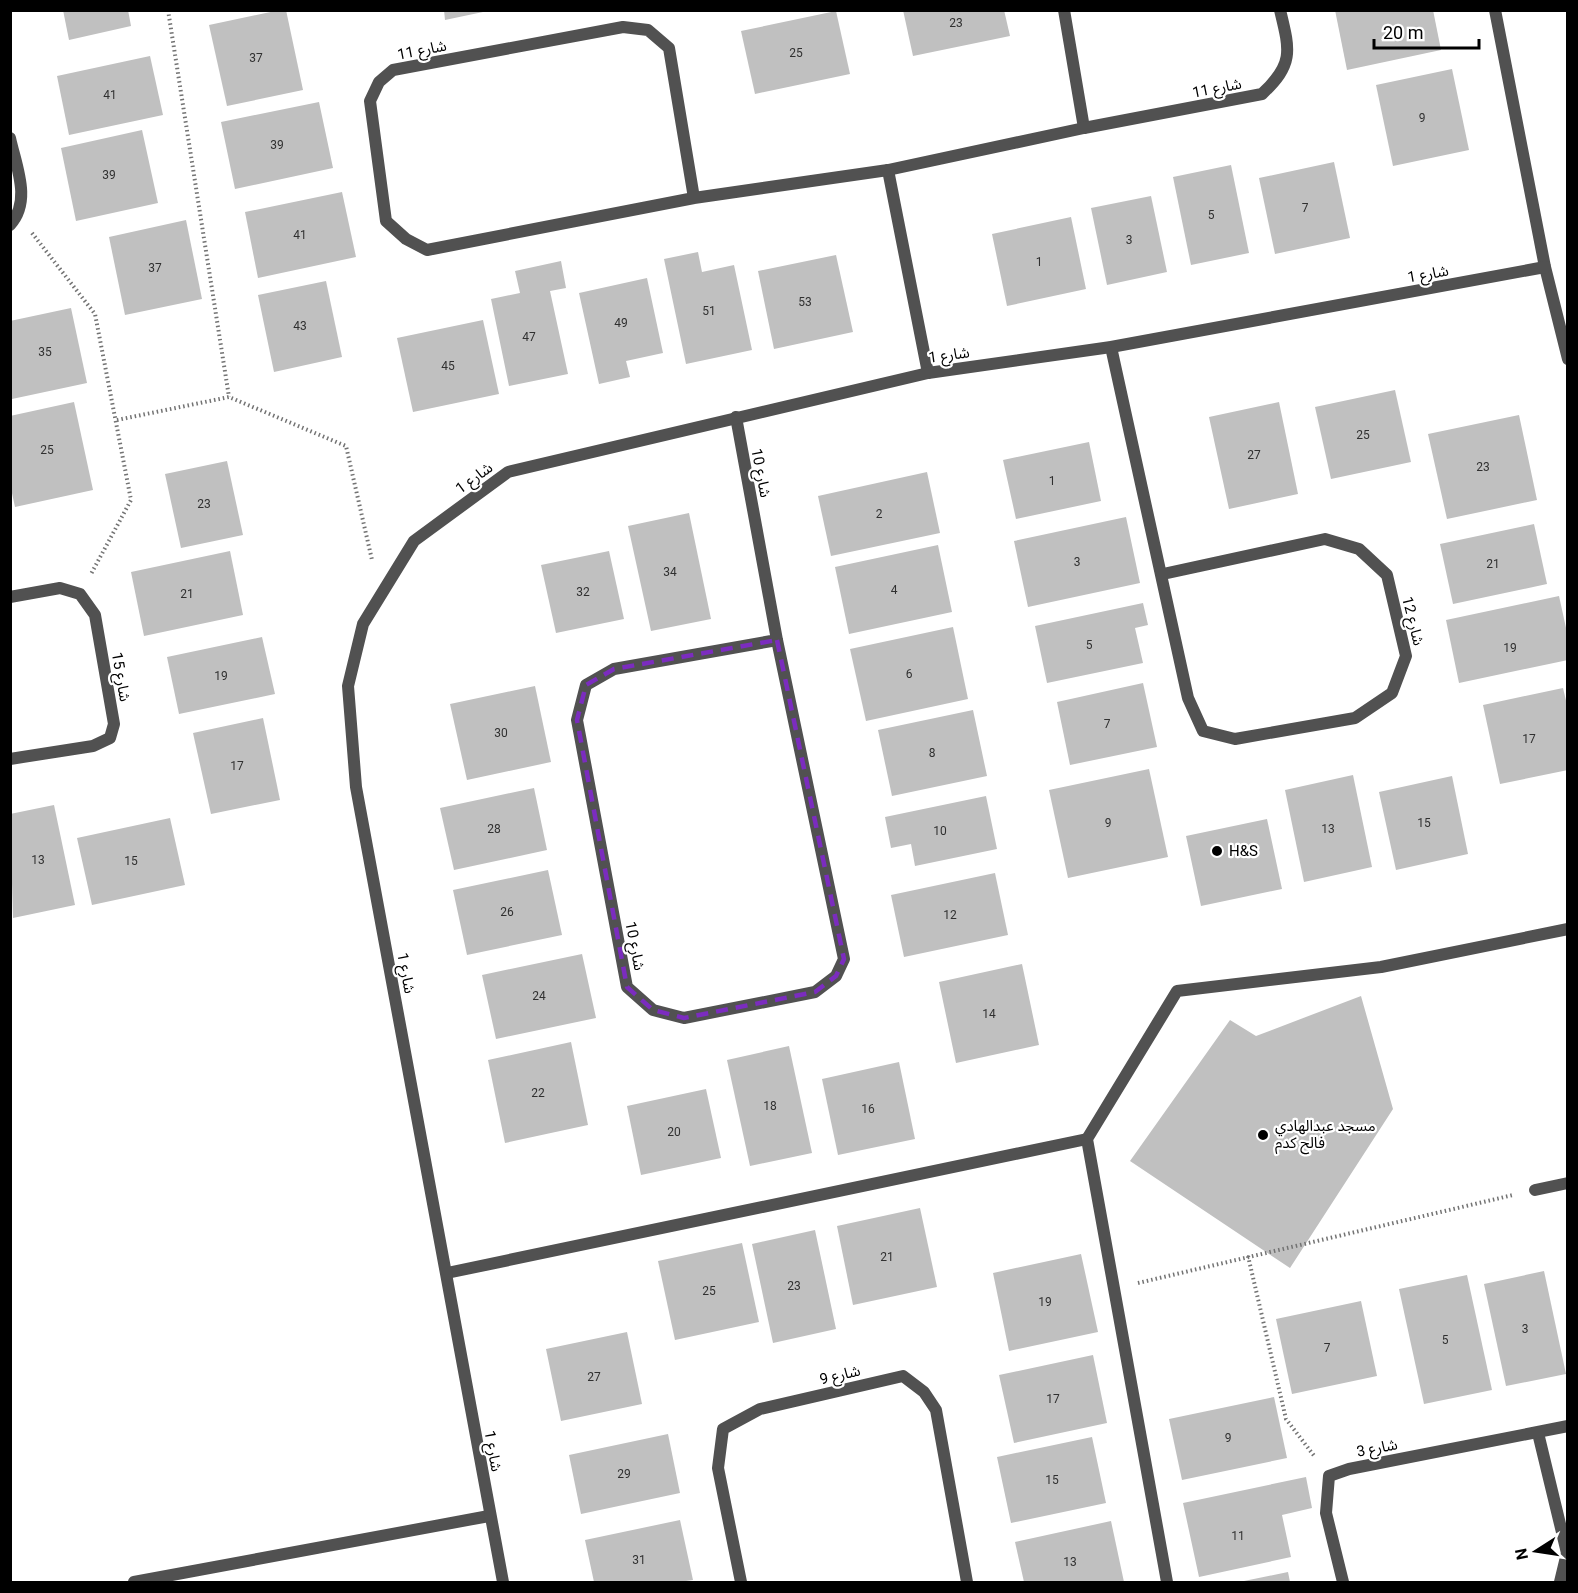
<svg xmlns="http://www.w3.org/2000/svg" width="1578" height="1593" font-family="Roboto,'Noto Sans Arabic',sans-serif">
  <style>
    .building { fill: #c0c0c0 }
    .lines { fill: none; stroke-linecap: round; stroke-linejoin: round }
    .path { stroke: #737373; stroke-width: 4; stroke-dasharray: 1.5 3; stroke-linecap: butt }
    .service { stroke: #515151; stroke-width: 12 }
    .minor { stroke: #515151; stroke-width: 12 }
    .tertiary { stroke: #515151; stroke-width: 12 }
    .marked { fill: none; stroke: #7b2cbf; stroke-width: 4.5; stroke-dasharray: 12 8; stroke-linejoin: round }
    .poi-dot { fill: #000; stroke: #fff; stroke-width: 2 }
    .labels { text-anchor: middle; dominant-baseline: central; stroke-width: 4.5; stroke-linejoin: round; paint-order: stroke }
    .number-label { font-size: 12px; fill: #303030 }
    .street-label { font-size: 15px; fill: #000; stroke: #fff }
    .poi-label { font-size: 15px; fill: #000; stroke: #fff; text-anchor: start }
  </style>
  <rect width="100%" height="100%" fill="#fff"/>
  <!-- building -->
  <g class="building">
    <path d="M63,10H128L131,26L69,40Z"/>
    <path d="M280,10H286L303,90L227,106L209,25Z"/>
    <path d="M444,10H483V12L445,20Z"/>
    <path d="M903,10H1004L1010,36L913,56Z"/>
    <path d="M1335,10H1433L1441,50L1347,70Z"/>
    <path d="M836,11L850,74L755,94L741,31Z"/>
    <path d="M150,56L163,115L69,135L57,76Z"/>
    <path d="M1452,69L1469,150L1393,166L1376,85Z"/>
    <path d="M319,102L333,168L235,189L221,122Z"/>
    <path d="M142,130L158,203L76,221L61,148Z"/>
    <path d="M1334,162L1350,238L1275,254L1259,178Z"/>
    <path d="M1231,165L1249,253L1191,265L1173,177Z"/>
    <path d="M342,192L356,257L258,278L245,212Z"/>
    <path d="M1151,196L1167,272L1107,285L1091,208Z"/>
    <path d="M1071,217L1086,289L1007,306L992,234Z"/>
    <path d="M186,220L202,299L125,315L109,237Z"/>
    <path d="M698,252L702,272L734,265L752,350L686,364L664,259Z"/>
    <path d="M836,255L853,332L774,349L758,271Z"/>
    <path d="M561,261L566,288L550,291L568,374L509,386L491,299L520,293L515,271Z"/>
    <path d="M647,278L663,353L626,361L630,377L599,384L579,293Z"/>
    <path d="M326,281L342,357L274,372L258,295Z"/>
    <path d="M71,308L87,383L12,399L10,321Z"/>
    <path d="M483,320L499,394L413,412L397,338Z"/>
    <path d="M1395,390L1411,462L1331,479L1315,407Z"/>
    <path d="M74,402L93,490L15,507L10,484V416Z"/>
    <path d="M1279,402L1298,494L1229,509L1209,417Z"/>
    <path d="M1519,415L1537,500L1447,519L1428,434Z"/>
    <path d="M1089,442L1101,501L1016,519L1003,460Z"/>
    <path d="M227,461L243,535L181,548L165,474Z"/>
    <path d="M927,472L940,533L831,556L818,496Z"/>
    <path d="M689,513L711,619L651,631L628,526Z"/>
    <path d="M1126,517L1140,583L1028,607L1014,541Z"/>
    <path d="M1534,524L1547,584L1453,604L1440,544Z"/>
    <path d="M938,545L952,612L849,634L835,567Z"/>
    <path d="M230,551L243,615L144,636L131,572Z"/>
    <path d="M609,551L624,619L556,633L541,565Z"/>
    <path d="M1559,596L1568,637V660L1459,683L1446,620Z"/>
    <path d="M1143,603L1148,625L1135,628L1143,663L1047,683L1035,626Z"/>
    <path d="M953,627L968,699L866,721L850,649Z"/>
    <path d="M262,637L275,694L179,714L167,657Z"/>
    <path d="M1143,683L1157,747L1070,765L1057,702Z"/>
    <path d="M535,686L551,762L467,780L450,704Z"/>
    <path d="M1563,688L1568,709V770L1500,784L1483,705Z"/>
    <path d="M973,710L987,776L892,796L878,730Z"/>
    <path d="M263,718L280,800L211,814L193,733Z"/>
    <path d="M1149,769L1168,857L1068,878L1049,790Z"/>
    <path d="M1353,775L1372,867L1304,882L1285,790Z"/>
    <path d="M1452,776L1468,854L1396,870L1379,792Z"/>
    <path d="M534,788L547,850L454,870L440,808Z"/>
    <path d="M986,796L997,849L915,866L911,844L891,848L885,817Z"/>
    <path d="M54,805L75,905L13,918L10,814Z"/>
    <path d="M170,818L185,885L92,905L77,838Z"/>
    <path d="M1267,819L1282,889L1201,906L1186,836Z"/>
    <path d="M548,870L562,935L467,955L453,890Z"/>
    <path d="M995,873L1008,935L904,957L891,895Z"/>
    <path d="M582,954L596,1018L496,1039L482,975Z"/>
    <path d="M1022,964L1039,1045L956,1063L939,982Z"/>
    <path d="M1361,996L1393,1109L1290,1268L1130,1161L1230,1020L1256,1036Z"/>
    <path d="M571,1042L588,1125L505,1143L488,1060Z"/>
    <path d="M789,1046L812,1153L750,1166L727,1060Z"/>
    <path d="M899,1062L915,1139L838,1155L822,1079Z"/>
    <path d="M706,1089L721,1158L641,1175L627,1106Z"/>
    <path d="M920,1208L937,1287L853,1305L837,1226Z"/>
    <path d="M815,1230L836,1329L773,1343L752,1244Z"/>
    <path d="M742,1243L759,1322L675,1340L658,1261Z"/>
    <path d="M1081,1254L1098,1332L1009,1351L993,1273Z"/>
    <path d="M1544,1271L1566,1374L1506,1386L1484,1284Z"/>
    <path d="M1467,1275L1492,1390L1424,1404L1399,1289Z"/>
    <path d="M1361,1301L1377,1376L1292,1394L1276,1319Z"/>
    <path d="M627,1332L642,1404L561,1421L546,1349Z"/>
    <path d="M1093,1355L1107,1423L1014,1443L999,1375Z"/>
    <path d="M1274,1397L1287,1458L1182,1480L1169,1419Z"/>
    <path d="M668,1434L680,1493L581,1514L569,1455Z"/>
    <path d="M1092,1437L1106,1503L1011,1523L997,1457Z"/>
    <path d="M1306,1477L1312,1508L1282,1515L1291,1557L1199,1577L1183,1503Z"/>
    <path d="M680,1520L693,1580L679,1582H594L585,1540Z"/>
    <path d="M1111,1521L1124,1582H1024L1015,1542Z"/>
    <path d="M1288,1572L1290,1582H1244V1581Z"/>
  </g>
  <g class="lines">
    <!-- path -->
    <g class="path">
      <path d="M168,10L229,397"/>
      <path d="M32,233L95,314L131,500L91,574"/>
      <path d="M117,420L229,397L346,446L372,560"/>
      <path d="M1248,1256L1286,1419L1315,1457"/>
      <path d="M1138,1283L1513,1195"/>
    </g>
    <!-- service -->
    <g class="service">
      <path d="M1535,1190L1568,1183"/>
      <path d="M447,1273L1087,1139"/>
      <path d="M1167,1582L1087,1139L1177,991L1381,967L1568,929"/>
    </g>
    <!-- minor -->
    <g class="minor">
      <path d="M1064,10L1084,128"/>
      <path d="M10,138C16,166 32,201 10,225"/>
      <path d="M888,170L928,373"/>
      <path d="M694,198L669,48L648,30L623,27L393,70L379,82L370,101L386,221L406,239L427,250L694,198L888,170L1084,128L1262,94C1294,64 1290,51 1280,10"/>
      <path d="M1111,347L1188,698L1203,731L1235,739L1355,718L1392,693L1406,656L1387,575L1359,549L1325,539L1163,574"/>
      <path d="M736,417L777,640L844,959L836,976L815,992L684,1018L653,1010L627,987L577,720L586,685L614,669L777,640"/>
      <path d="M10,597L60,588L80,594L95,615L114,724L110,738L93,746L10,759"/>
      <path d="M1538,1433L1567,1553L1560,1582"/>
      <path d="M741,1582L718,1468L723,1429L760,1409L903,1376L924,1392L936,1410L967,1582"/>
      <path d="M1343,1582L1326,1513L1329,1476L1349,1469L1568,1426"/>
    </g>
    <!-- tertiary -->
    <g class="tertiary">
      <path d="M1495,10L1545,267L1568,359"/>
      <path d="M134,1582L489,1516"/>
      <path d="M503,1582L356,787L348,686L363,624L414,541L508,472L928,373L1111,347L1545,267"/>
    </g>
  </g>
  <!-- marked area -->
  <path class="marked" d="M777,640L844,959L836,976L815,992L684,1018L653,1010L627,987L577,720L586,685L614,669Z"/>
  <!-- markers -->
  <g class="poi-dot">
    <circle cx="1217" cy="851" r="6"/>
    <circle cx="1263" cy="1135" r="6"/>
  </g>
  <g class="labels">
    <!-- number labels -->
    <g class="number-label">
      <text x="956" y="23">23</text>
      <text x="796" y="53">25</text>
      <text x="256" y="58">37</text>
      <text x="110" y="95">41</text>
      <text x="1422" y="118">9</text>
      <text x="277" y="145">39</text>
      <text x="109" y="175">39</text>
      <text x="1305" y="208">7</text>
      <text x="1211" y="215">5</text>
      <text x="300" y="235">41</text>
      <text x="1129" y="240">3</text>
      <text x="1039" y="262">1</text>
      <text x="155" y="268">37</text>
      <text x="805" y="302">53</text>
      <text x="709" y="311">51</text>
      <text x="621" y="323">49</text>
      <text x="300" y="326">43</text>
      <text x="529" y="337">47</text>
      <text x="45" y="352">35</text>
      <text x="448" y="366">45</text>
      <text x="1363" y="435">25</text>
      <text x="47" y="450">25</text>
      <text x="1254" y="455">27</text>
      <text x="1483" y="467">23</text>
      <text x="1052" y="481">1</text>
      <text x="204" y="504">23</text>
      <text x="879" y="514">2</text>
      <text x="1077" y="562">3</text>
      <text x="1493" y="564">21</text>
      <text x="670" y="572">34</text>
      <text x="894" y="590">4</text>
      <text x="583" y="592">32</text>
      <text x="187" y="594">21</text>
      <text x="1089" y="645">5</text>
      <text x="1510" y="648">19</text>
      <text x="909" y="674">6</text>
      <text x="221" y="676">19</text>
      <text x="1107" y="724">7</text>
      <text x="501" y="733">30</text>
      <text x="1529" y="739">17</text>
      <text x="932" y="753">8</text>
      <text x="237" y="766">17</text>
      <text x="1108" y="823">9</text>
      <text x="1424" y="823">15</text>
      <text x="494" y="829">28</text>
      <text x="1328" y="829">13</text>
      <text x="940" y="831">10</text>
      <text x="38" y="860">13</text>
      <text x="131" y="861">15</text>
      <text x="507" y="912">26</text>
      <text x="950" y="915">12</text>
      <text x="539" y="996">24</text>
      <text x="989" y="1014">14</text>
      <text x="538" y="1093">22</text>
      <text x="770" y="1106">18</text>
      <text x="868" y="1109">16</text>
      <text x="674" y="1132">20</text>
      <text x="887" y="1257">21</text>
      <text x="794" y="1286">23</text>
      <text x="709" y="1291">25</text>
      <text x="1045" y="1302">19</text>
      <text x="1525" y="1329">3</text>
      <text x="1445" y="1340">5</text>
      <text x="1327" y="1348">7</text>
      <text x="594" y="1377">27</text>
      <text x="1053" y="1399">17</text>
      <text x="1228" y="1438">9</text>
      <text x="624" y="1474">29</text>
      <text x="1052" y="1480">15</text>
      <text x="1238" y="1536">11</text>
      <text x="639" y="1560">31</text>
      <text x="1070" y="1562">13</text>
    </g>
    <!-- street labels -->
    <g class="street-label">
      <text transform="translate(422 50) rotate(-11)">شارع 11</text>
      <text transform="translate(1217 88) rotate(-11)">شارع 11</text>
      <text transform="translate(1428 274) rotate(-10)">شارع 1</text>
      <text transform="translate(949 355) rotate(-8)">شارع 1</text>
      <text transform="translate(761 473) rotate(79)">شارع 10</text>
      <text transform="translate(474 478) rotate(-36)">شارع 1</text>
      <text transform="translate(1413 621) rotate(76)">شارع 12</text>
      <text transform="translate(121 677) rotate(80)">شارع 15</text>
      <text transform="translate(635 946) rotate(79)">شارع 10</text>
      <text transform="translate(406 973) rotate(79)">شارع 1</text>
      <text transform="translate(840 1375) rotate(-13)">شارع 9</text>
      <text transform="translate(1377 1448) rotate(-11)">شارع 3</text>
      <text transform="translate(493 1451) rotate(80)">شارع 1</text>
    </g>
    <!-- poi labels -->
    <g class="poi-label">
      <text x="1229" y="851">H&amp;S</text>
      <text x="1275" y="1126">مسجد عبدالهادي<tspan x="1275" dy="17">فالح كدم</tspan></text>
    </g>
  </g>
  <!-- border -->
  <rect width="1578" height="1593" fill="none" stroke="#000000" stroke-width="24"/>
  <!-- north arrow -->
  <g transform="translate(1536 1551) rotate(258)" stroke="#ffffff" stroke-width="4.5" paint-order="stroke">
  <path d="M0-4.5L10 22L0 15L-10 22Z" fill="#000000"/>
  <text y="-9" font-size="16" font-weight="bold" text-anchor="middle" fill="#000000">N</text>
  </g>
  <!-- scale -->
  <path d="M1374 39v9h105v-9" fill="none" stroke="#000000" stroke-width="3"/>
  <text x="1383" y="39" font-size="18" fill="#000000" stroke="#ffffff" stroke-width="4.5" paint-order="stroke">20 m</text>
</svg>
